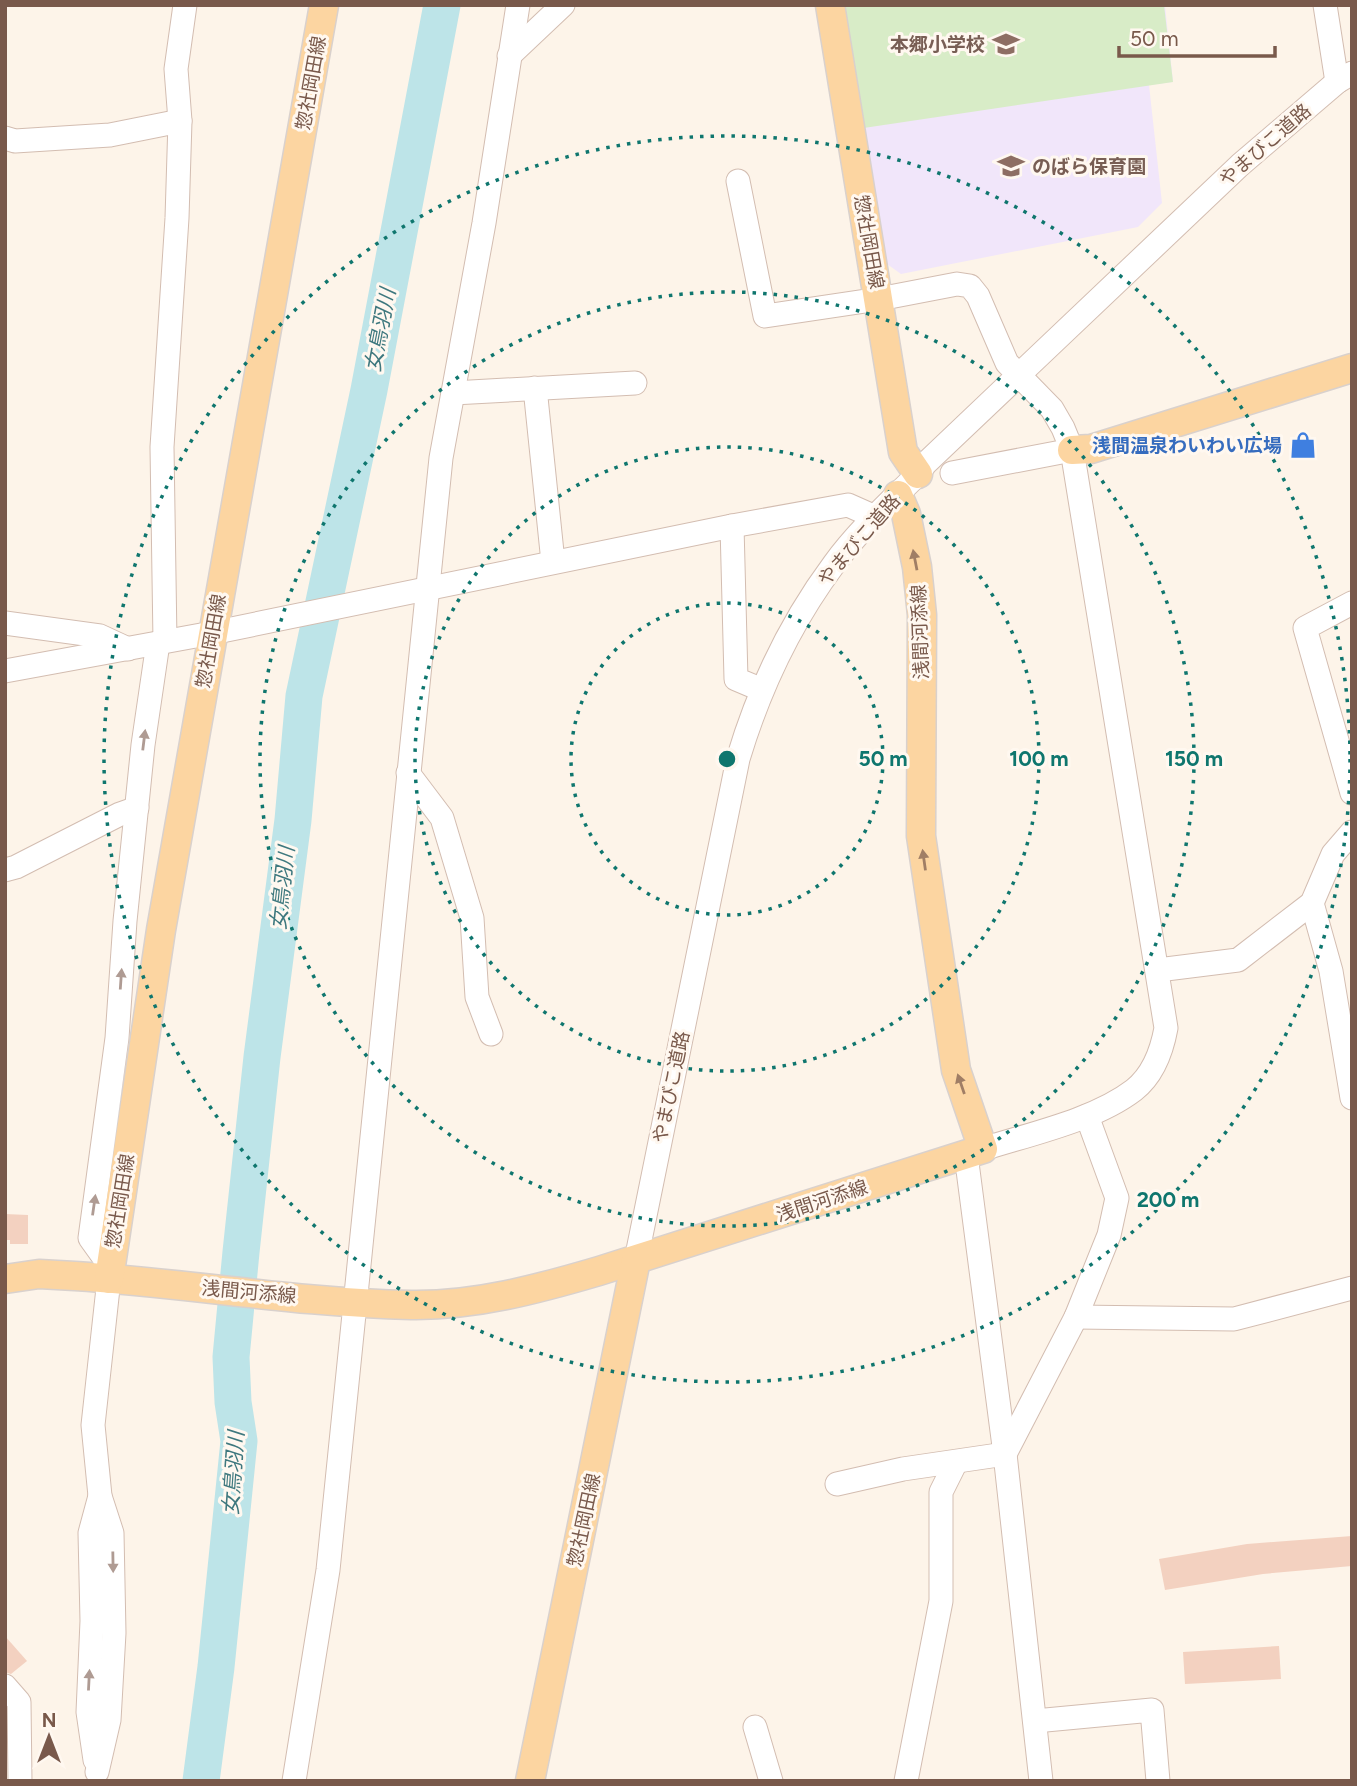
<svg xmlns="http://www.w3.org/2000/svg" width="1357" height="1786" font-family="Figtree,'Noto Sans JP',sans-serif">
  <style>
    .education { fill: #f1e6fa }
    .green { fill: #d8ecc7 }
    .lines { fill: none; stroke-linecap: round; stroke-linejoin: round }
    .river { stroke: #bde4e8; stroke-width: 37 }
    .building { fill: #f3d1c0 }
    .minor-casing { stroke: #d3bdb1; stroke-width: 25 }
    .major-casing { stroke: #d9d1cd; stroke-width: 31 }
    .minor { stroke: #fff; stroke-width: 23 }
    .major { stroke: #fcd5a1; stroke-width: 28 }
    .oneway { fill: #a07e65 }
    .oneway2 { fill: #af9b93 }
    .ring { fill: none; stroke: #0f766e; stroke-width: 3.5; stroke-dasharray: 3.5 7 }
    .labels { text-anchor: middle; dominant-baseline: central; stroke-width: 6; stroke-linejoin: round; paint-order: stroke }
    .education-label { font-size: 19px; font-weight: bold; fill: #785e54; stroke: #fff8f0; text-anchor: end }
    .street-label { font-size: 19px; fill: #79594b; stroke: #fff8f0 }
    .shop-label { font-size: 19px; font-weight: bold; fill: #366cbe; stroke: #fff8f0; text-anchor: end }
    .water-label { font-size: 21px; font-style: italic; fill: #3e787e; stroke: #fff8f0 }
    .centre { fill: #0f766e; stroke: #fff8f0; stroke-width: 3.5 }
    .ring-label { font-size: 21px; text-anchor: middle; font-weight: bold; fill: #0f766e; stroke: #fff8f0; stroke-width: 6; stroke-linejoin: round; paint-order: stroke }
  </style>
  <rect width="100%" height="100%" fill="#fdf4e9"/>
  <!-- education -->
  <path class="education" d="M837,5H1165L1173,82L1149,85L1162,203L1138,227L901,274L880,259Z"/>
  <!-- green -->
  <path class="green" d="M837,5H1164L1173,82L857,129Z"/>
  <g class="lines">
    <!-- river -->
    <path class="river" d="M201,1781L216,1667L239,1441L233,1402L231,1357L241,1252L262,1057L293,820L304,696L369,390L442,5"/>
  </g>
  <!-- building -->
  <g class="building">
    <path d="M5,1214L28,1215V1244H10V1240H5Z"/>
    <path d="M1352,1536V1566L1263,1574L1165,1590L1159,1559L1247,1544Z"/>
    <path d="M5,1636L27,1661L11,1674L5,1672Z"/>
    <path d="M1279,1646L1281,1679L1185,1684L1183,1652Z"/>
  </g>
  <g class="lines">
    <defs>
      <g id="minor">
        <path d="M1325,5L1337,82"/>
        <path d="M509,56L563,5"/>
        <path d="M5,138L15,141L110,135L180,121"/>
        <path d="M738,181L765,316L879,299L957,284L970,286L978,296L1007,363L1052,409L1063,428L1072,450L1166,1028C1162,1050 1153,1075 1134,1090C1095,1120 1030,1134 983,1149"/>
        <path d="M535,388L553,562"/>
        <path d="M453,393L635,383"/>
        <path d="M952,473L1072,450"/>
        <path d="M732,526L736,679L762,690"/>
        <path d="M1352,603L1305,628L1352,793"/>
        <path d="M5,623L100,636L128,649"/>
        <path d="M165,641L162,447L177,218L180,121L176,69L185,5"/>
        <path d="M5,671L212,633L732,526L848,505L875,517"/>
        <path d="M408,773L442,818L472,918L477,997L491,1034"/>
        <path d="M5,870L16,867L120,814L137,808"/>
        <path d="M1312,903L1331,971L1352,1098"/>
        <path d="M1158,970L1238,960L1312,903L1333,854L1352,832"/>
        <path d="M966,1155L1005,1454L1041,1781"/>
        <path d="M636,1260L738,759C759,689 790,623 834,564C858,531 889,503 918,474L925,464L1240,165L1337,82L1352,73"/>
        <path d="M110,1266L90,1238L117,1038L125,921L143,745L158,643"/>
        <path d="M1076,1317L1234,1319L1352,1288"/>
        <path d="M837,1484L903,1469L1005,1454L1076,1317L1109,1235L1117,1198L1087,1116"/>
        <path d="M5,1686L19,1702L20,1781"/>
        <path d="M1035,1721L1152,1710L1158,1781"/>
        <path d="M755,1727L771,1781"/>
        <path d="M95,1760L88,1712L92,1621L90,1533L100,1496"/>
        <path d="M97,1772L109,1720L114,1633L112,1533L100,1496L93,1425L109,1279"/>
        <path d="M294,1781L328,1570L441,458L484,223L518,5"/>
        <path d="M906,1781L941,1601V1492L956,1462"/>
      </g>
      <g id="major">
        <path d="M830,5L903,452L918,474"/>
        <path d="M1072,450L1091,449L1352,368"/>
        <path d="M5,1279L39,1274L75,1276C186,1283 299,1303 411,1305C475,1306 538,1289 599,1271L983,1149L956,1070L921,836L922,615L917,567L906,514L898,495"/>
        <path d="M109,1279L161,930L324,5"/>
        <path d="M530,1781L636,1260"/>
      </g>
    </defs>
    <!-- minor casing -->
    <use href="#minor" class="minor-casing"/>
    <!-- major casing -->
    <use href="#major" class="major-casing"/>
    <!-- minor -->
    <use href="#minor" class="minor"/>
    <!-- major -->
    <use href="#major" class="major"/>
  </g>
  <!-- one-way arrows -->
  <defs><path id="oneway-solid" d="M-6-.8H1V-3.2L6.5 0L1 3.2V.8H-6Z" transform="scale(1.75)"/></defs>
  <g class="oneway">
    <use href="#oneway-solid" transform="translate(915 560) rotate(-101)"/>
    <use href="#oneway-solid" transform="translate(924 860) rotate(-98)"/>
    <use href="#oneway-solid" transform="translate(961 1084) rotate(-109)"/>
  </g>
  <g class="oneway2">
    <use href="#oneway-solid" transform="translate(144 740) rotate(-83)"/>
    <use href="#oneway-solid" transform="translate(121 979) rotate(-86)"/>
    <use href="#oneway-solid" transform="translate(94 1205) rotate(-82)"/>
    <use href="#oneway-solid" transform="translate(113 1562) rotate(89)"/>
    <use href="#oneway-solid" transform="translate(89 1680) rotate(-87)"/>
  </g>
  <!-- distance rings -->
  <g class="ring">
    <circle cx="727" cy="759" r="156"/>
    <circle cx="727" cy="759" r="312"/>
    <circle cx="727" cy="759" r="467"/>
    <circle cx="727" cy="759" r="623"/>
  </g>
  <!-- icons -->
  <defs>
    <symbol id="school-bare" viewBox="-9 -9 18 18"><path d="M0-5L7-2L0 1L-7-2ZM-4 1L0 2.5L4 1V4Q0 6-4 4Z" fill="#8d6e63" stroke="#fff8f0" stroke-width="2.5" paint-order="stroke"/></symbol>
    <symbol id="shop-bare" viewBox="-9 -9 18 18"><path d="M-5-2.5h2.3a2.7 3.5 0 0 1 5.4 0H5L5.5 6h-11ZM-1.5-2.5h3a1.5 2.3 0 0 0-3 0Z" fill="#3f7fe0" stroke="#fff8f0" stroke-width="2.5" paint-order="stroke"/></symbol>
  </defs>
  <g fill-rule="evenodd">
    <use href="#school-bare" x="987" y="25" width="38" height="38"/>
    <use href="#school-bare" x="992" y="147" width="38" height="38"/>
    <use href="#shop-bare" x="1284" y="426" width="38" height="38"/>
  </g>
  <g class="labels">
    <!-- education labels -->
    <g class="education-label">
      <text x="985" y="44">本郷小学校</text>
      <text x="1032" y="166" text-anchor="start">のばら保育園</text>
    </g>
    <!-- street labels -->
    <g class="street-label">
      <text transform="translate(311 83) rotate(-80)">惣社岡田線</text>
      <text transform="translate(1265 145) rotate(-41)">やまびこ道路</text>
      <text transform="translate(869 242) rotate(80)">惣社岡田線</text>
      <text transform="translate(859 540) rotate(-49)">やまびこ道路</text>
      <text transform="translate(920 632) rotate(-92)">浅間河添線</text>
      <text transform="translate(211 641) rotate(-80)">惣社岡田線</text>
      <text transform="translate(671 1087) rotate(-78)">やまびこ道路</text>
      <text transform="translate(120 1201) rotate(-81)">惣社岡田線</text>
      <text transform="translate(822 1201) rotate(-18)">浅間河添線</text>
      <text transform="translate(249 1292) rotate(5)">浅間河添線</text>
      <text transform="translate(584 1520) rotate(-78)">惣社岡田線</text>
    </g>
    <!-- shop labels -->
    <g class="shop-label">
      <text x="1282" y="445">浅間温泉わいわい広場</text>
    </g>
    <!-- water labels -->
    <g class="water-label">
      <text transform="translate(380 330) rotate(-79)">女鳥羽川</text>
      <text transform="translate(282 888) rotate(-84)">女鳥羽川</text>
      <text transform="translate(233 1473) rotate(-86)">女鳥羽川</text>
    </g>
  </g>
  <circle cx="727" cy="759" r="10" class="centre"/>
  <g class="ring-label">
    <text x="883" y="766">50 m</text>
    <text x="1039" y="766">100 m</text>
    <text x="1194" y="766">150 m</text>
    <text x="1168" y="1207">200 m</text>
  </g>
  <!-- border -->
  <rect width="1357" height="1786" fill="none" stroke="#79594b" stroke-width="14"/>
  <!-- north arrow -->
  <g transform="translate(49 1737)" stroke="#fff8f0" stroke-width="5" paint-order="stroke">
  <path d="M0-5L12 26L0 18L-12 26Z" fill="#79594b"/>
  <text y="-10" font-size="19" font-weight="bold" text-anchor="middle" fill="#79594b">N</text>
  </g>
  <!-- scale -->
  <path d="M1119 46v10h156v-10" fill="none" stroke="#79594b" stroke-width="3.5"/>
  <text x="1130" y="46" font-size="21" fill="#79594b" stroke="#fff8f0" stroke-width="5" paint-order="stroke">50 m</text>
</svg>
